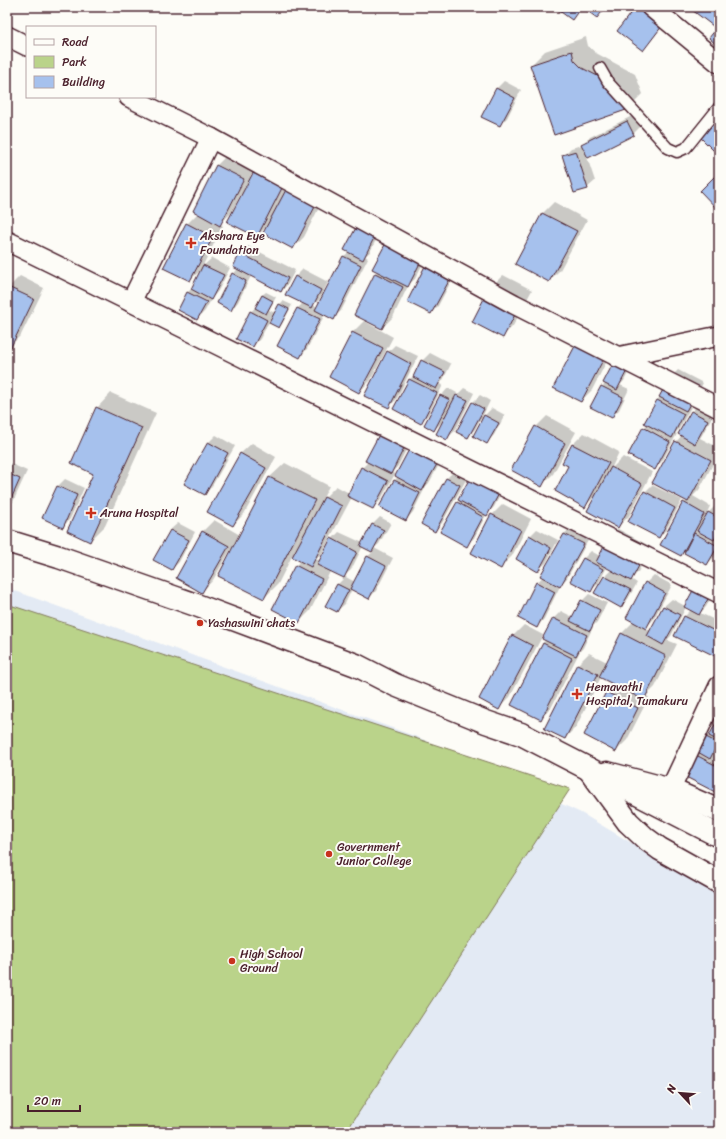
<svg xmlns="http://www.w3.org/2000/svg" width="726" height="1139" font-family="Sriracha,sans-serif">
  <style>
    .built { fill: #e3eaf4 }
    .green { fill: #bad38a; stroke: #82795a }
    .shadow { fill: #0003; fill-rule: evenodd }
    .building { fill: #a6c1ed; stroke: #4a1f2b }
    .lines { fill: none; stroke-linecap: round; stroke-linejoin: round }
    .service-casing { stroke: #4a1f2b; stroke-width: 13 }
    .minor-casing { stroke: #4a1f2b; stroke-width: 22 }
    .tertiary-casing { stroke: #4a1f2b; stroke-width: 25 }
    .secondary-casing { stroke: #4a1f2b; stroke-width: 25 }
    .service { stroke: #fdfcf7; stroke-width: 10 }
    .minor { stroke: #fdfcf7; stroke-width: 19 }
    .tertiary { stroke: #fdfcf7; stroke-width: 22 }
    .secondary { stroke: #fdfcf7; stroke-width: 22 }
    .poi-dot { fill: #c8321e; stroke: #fdfcf7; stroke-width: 1.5 }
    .labels { text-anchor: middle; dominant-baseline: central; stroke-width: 4; stroke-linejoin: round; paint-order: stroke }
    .poi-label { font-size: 12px; fill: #4a1f2b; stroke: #fdfcf7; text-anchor: start }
  </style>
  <rect width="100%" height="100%" fill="#fdfcf7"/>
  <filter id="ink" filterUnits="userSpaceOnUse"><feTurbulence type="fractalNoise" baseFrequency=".025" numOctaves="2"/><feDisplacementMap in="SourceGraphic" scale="8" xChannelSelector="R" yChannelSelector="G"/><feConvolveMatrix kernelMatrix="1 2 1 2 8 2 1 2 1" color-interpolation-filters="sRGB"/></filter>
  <g filter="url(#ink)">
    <!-- built -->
    <path class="built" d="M7,588L420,738L581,813L719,895V1132H7Z"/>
    <!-- green -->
    <path class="green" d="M7,604L570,789L346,1132H7Z"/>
    <!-- shadow -->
    <g class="shadow">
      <path d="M637,7H653L668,19L650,42L643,49L619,31Z"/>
      <path d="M586,37L588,46L596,53L635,74L643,94L628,109L531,65L545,51Z"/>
      <path d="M504,81L521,90L507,118L499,125L482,116L497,88Z"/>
      <path d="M634,115L640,127L633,134L587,157L595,181L587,188L563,156L571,148L582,145L590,137Z"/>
      <path d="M228,154L254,168L250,177L265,163L287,188L299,176L328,190L304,237L293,248L269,224L257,236L243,195L241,194L231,213L220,224L223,226L202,267L212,258L230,268L218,291L212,298L205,311L197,319L188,292L193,287L203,268L190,280L187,224L198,213L194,211L217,165Z"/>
      <path d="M554,202L587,220L560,270L549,281L516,263L543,213Z"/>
      <path d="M384,224L370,252L365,256L368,258L341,311L333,318L325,314L307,349L300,357L278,346L298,308L303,303L296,276L303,269L328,282L319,300L313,305L317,307L344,256Z"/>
      <path d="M248,246L295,270L288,284L281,291L251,276L238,302L231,310L218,303L233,274L238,269L234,267L241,253Z"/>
      <path d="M430,250L415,279L409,284L393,317L382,328L355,314L376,273L378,271Z"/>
      <path d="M426,267L456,272L438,306L431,313Z"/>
      <path d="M503,275L532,290L513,326L502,337L492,286Z"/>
      <path d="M20,276L44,288L21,335L10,346L7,344V290L9,287Z"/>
      <path d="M266,292L276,297L269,310L275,313L280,304L283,301L292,305L282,324L279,327L269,322L260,339L253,346L251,312L257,305L262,295Z"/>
      <path d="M364,321L393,337L370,381L359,392L330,377L353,332Z"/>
      <path d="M587,335L613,349L592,390L581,401L554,387L575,346Z"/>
      <path d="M628,343L640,350L624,381L620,385L629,389L619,410L611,417L592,407L602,387L606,383L621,351Z"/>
      <path d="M395,345L418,356L396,400L388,407V352Z"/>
      <path d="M430,353L451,364L443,380L440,384L443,385L428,415L421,422L395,409L410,379L415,375L422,361Z"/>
      <path d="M678,370L703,383L693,402L690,406L691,407L679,429L675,433L677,434L662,461L655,468L644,428L648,424L657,400L661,396L671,377Z"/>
      <path d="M448,388L457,393L454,398L464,388L474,393L455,431L447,438L444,420L434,430L441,396Z"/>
      <path d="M111,393L156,413L105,526L90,541L95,473L97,408Z"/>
      <path d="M480,395L490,401L481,419L492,408L505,415L494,435L487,442L482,420L480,419L475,429L468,437L472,403Z"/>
      <path d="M699,404L714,413L702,435L700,438L719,448V453L699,490L693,496L710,506L706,515L716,505L719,507V534L718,535L719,536V548L714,557L707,564L684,552L680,555L684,503L687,501L676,442L682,435L691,412Z"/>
      <path d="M547,416L576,432L553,474L542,485L536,427Z"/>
      <path d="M584,433L619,452L611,469L623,457L652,472L629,516L618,527L597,494L585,506L570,466L564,462L573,444Z"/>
      <path d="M414,434L398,466L392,472L395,474L380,501L373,508L352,497L321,555L316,559L320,561L332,539L339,532L363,543L373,524L380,517L391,523L379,544L374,548L393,558L376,591L369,598L352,589L345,604L337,611L327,606L338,584L344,578L331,570L310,611L299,622L296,565L301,560L292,556L278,584L264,598L233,550L231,549L213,580L202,592L177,577L203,531L214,520L240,535L270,477L285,463L329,486L322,500L336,486L349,493L362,468L368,462ZM363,546L373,552L368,556L355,582L344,576L351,570Z"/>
      <path d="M216,435L235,446L212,486L205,494L209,442Z"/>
      <path d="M252,443L276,457L244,514L233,525L240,454Z"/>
      <path d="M447,450L429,483L426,486L413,512L406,520L395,480L398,477Z"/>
      <path d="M7,462L27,471L13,502L7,508Z"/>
      <path d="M454,471L467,478L442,523L435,531L422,524L447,478Z"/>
      <path d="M65,479L84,488L70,519L63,526L44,518L58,486Z"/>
      <path d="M507,482L494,507L486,515L474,538L466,545L458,503L460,500Z"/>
      <path d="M652,485L682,500L666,530L659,537L645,492Z"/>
      <path d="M503,504L531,519L512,556L501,567L492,515Z"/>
      <path d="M178,523L195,532L179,562L172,569L154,560L170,530Z"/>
      <path d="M572,527L590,537L567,578L561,584L544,619L537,626L536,583L543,577L542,576L564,534Z"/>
      <path d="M537,529L558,540L546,563L538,570L530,536Z"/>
      <path d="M618,529L651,547L638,572L631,579L637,583L628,599L621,606L596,593L605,576L612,569L607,567L598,584L590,591L583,559L591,551L600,556L611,536Z"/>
      <path d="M654,575L672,585L653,620L645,628L651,631L664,606L672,599L685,606L699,582L706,575L719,582V584L706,607L700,613L719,622V650L714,655L675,635L685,616L691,610L686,607L671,636L667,640L677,644L655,687L646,696L649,697L627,740L616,751L585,735L606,692L615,684L601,677L576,727L565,738L546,729L578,664L589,653L607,662L622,633L634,621L646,583Z"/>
      <path d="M589,594L607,603L597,622L592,627H593L583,648L580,651L551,708L540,719L513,705L543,643L546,640L554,618L561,611L573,617L582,601Z"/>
      <path d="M719,601V609L716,608Z"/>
      <path d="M524,625L543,635L510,697L499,708L513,636Z"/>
      <path d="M719,719V743L716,749L719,750V793L696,756L700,752L705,737L708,733L711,735Z"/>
    </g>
    <!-- building -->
    <g class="building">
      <path d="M554,7H581L572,20Z"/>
      <path d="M588,7H606L597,18L586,10Z"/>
      <path d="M635,7L662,26L643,51L617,31Z"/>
      <path d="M694,7H719V17L713,26L692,10Z"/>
      <path d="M719,25V47L709,38Z"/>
      <path d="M572,51L574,60L582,68L621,88L629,109L554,135L530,65Z"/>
      <path d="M496,88L515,98L500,126L481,117Z"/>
      <path d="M719,119V152L717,154L700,137Z"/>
      <path d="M627,121L634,135L588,158L581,144Z"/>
      <path d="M576,151L588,189L574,193L562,155Z"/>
      <path d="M216,165L244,179L220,226L193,211Z"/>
      <path d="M253,173L282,188L257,237L227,222Z"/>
      <path d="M718,173L719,174V211L700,191Z"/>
      <path d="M288,186L318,201L293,249L263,233Z"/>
      <path d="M542,213L577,231L549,282L515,264Z"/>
      <path d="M359,222L377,232L363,260L344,250Z"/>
      <path d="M186,223L213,237L190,281L163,268Z"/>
      <path d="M388,239L423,257L408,287L372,269Z"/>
      <path d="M240,253L288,278L281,292L233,267Z"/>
      <path d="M343,256L361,265L334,320L315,310Z"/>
      <path d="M203,265L224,275L211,300L191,289Z"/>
      <path d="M425,266L450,279L431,314L407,302Z"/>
      <path d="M232,273L246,281L231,311L217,303Z"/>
      <path d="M375,273L403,287L382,329L354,315Z"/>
      <path d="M295,276L321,290L312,308L285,295Z"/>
      <path d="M491,285L522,301L503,338L472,322Z"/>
      <path d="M8,287L34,299L11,347L7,345Z"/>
      <path d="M187,292L207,302L197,320L178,310Z"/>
      <path d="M262,295L273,301L266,314L255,308Z"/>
      <path d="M279,304L289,309L279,328L269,323Z"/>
      <path d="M297,308L320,319L300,358L277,346Z"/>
      <path d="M250,311L267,320L253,347L236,339Z"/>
      <path d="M352,332L383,348L359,393L329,377Z"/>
      <path d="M575,346L603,360L581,402L553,388Z"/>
      <path d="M620,350L634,357L617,390L603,383Z"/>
      <path d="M387,351L411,364L389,408L364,396Z"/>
      <path d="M421,360L445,372L436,389L413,377Z"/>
      <path d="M670,377L697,391L686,411L659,397Z"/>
      <path d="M409,379L437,393L421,424L393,409Z"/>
      <path d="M601,386L623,397L612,418L590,407Z"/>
      <path d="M440,395L450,400L434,431L424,425Z"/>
      <path d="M456,395L468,400L447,440L436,434Z"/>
      <path d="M657,400L684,414L672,438L644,423Z"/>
      <path d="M472,402L484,409L468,438L456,432Z"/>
      <path d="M96,407L142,428L90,542L67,531L93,474L71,463Z"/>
      <path d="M691,411L708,420L695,444L678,434Z"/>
      <path d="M484,415L499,423L487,444L473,436Z"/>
      <path d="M535,426L565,443L542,487L511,470Z"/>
      <path d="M643,427L670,442L655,470L628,455Z"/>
      <path d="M382,429L407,442L391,474L365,461Z"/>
      <path d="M675,441L711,460L688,502L652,483Z"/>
      <path d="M208,442L228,453L205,495L184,484Z"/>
      <path d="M413,442L441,457L422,491L395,476Z"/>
      <path d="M572,444L609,463L585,508L555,491L568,466L562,463Z"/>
      <path d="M240,453L266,468L233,526L207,512Z"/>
      <path d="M361,467L388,481L373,509L347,496Z"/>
      <path d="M611,467L642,484L618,528L587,511Z"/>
      <path d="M7,473L20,479L7,508Z"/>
      <path d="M472,474L501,490L487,516L458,500Z"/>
      <path d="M269,477L315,500L264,599L218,576Z"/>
      <path d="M446,478L460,485L435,532L421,524Z"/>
      <path d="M394,480L420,493L406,521L379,507Z"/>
      <path d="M57,486L77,495L63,528L42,518Z"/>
      <path d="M644,491L675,508L659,538L628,522Z"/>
      <path d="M324,497L342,506L311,567L292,557Z"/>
      <path d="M457,502L483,517L467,547L440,532Z"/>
      <path d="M683,502L704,514L681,556L660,545Z"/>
      <path d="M708,512L719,518V531L714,540L697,531Z"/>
      <path d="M491,514L521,530L501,569L471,553Z"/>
      <path d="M372,524L384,530L372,552L360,546Z"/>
      <path d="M170,530L189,540L172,570L153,560Z"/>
      <path d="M202,531L229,546L202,593L176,578Z"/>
      <path d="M694,533L718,546L707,565L684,553Z"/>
      <path d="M564,534L584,544L560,587L540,576Z"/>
      <path d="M529,535L551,548L538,572L516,559Z"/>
      <path d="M610,535L645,554L631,581L596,562Z"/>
      <path d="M331,538L357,552L344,578L317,565Z"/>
      <path d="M367,556L386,566L369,599L350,589Z"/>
      <path d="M583,558L603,569L591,592L570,581Z"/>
      <path d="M295,565L322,579L299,623L272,609Z"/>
      <path d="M604,576L631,590L621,608L594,593Z"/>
      <path d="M698,581L713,590L699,615L684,607Z"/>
      <path d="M536,582L555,592L537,628L518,618Z"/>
      <path d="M645,582L665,593L646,629L626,618Z"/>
      <path d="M337,584L349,590L337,612L325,606Z"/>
      <path d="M581,600L600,610L590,631L570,621Z"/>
      <path d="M663,606L680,615L663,645L647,636Z"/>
      <path d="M684,616L719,633V647L715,656L674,636Z"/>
      <path d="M553,618L587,635L576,656L542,639Z"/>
      <path d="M621,633L666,656L644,700L599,677Z"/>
      <path d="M512,635L533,646L499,710L479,699Z"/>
      <path d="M543,643L572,658L541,720L511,705Z"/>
      <path d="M577,664L598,674L565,739L544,729Z"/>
      <path d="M606,692L638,708L616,752L584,735Z"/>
      <path d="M719,717V741L709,736Z"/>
      <path d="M704,736L718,743L710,759L696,751Z"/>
      <path d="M696,755L719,767V794L684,776Z"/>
    </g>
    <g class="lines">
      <defs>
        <path id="service" d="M600,68L608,82L668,148L677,152L686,148L719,107"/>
        <g id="minor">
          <path d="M651,7L719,63"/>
          <path d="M7,36L27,46"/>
          <path d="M129,97L211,138L514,304L719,408"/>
          <path d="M7,241L131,302L719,593"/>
          <path d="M131,302L211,138"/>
          <path d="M617,357L719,336"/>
          <path d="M664,803L719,686"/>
        </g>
        <g id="tertiary">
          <path d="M589,769L628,822L645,838L660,849L719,882"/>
          <path d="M607,773L671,790L719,811"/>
        </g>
        <path id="secondary" d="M7,541L59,557L196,605L356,665L395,685L486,722L521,734L719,836"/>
      </defs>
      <!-- service casing -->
      <use href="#service" class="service-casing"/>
      <!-- minor casing -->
      <use href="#minor" class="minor-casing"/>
      <!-- tertiary casing -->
      <use href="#tertiary" class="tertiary-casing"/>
      <!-- secondary casing -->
      <use href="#secondary" class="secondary-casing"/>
      <!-- service -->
      <use href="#service" class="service"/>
      <!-- minor -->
      <use href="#minor" class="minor"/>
      <!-- tertiary -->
      <use href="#tertiary" class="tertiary"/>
      <!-- secondary -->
      <use href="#secondary" class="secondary"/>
    </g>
  </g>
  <!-- markers -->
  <g class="poi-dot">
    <path d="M189 237h4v4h4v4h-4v4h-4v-4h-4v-4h4z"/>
    <path d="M89 507h4v4h4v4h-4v4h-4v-4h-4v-4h4z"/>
    <circle cx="200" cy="623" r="4"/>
    <path d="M575 688h4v4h4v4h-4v4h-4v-4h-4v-4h4z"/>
    <circle cx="329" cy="854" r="4"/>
    <circle cx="232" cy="961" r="4"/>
  </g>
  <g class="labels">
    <!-- poi labels -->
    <g class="poi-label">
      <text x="200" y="236">Akshara Eye<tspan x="200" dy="14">Foundation</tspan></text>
      <text x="100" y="513">Aruna Hospital</text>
      <text x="208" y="623">Yashaswini chats</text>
      <text x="586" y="687">Hemavathi<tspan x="586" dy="14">Hospital, Tumakuru</tspan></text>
      <text x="337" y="847">Government<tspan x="337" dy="14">Junior College</tspan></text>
      <text x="240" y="954">High School<tspan x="240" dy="14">Ground</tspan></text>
    </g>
  </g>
  <!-- margin -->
  <rect width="726" height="1139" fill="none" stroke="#fdfcf7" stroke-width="24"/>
  <rect x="12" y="12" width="702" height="1115" fill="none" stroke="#4a1f2b" stroke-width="1.5" filter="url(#ink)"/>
  <!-- legend -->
  <rect x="26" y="26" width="130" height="72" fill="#fdfcf7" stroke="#b5a4a5"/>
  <rect x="34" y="39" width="20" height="6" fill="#fdfcf7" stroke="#b5a4a5"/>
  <text x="62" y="46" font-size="12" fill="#4a1f2b">Road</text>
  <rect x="34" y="56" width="20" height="12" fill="#bad38a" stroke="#b5a4a5"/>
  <text x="62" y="66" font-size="12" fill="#4a1f2b">Park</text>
  <rect x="34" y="76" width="20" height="12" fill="#a6c1ed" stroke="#b5a4a5"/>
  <text x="62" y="86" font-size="12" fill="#4a1f2b">Building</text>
  <!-- north arrow -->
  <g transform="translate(680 1093) rotate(296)" stroke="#fdfcf7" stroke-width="3" paint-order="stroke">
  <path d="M0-3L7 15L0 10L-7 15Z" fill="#4a1f2b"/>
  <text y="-6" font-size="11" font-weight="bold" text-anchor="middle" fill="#4a1f2b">N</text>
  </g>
  <!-- scale -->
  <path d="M28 1105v6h52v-6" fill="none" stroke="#4a1f2b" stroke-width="2"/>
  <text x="34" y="1105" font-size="12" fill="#4a1f2b" stroke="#fdfcf7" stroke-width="3" paint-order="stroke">20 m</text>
</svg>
